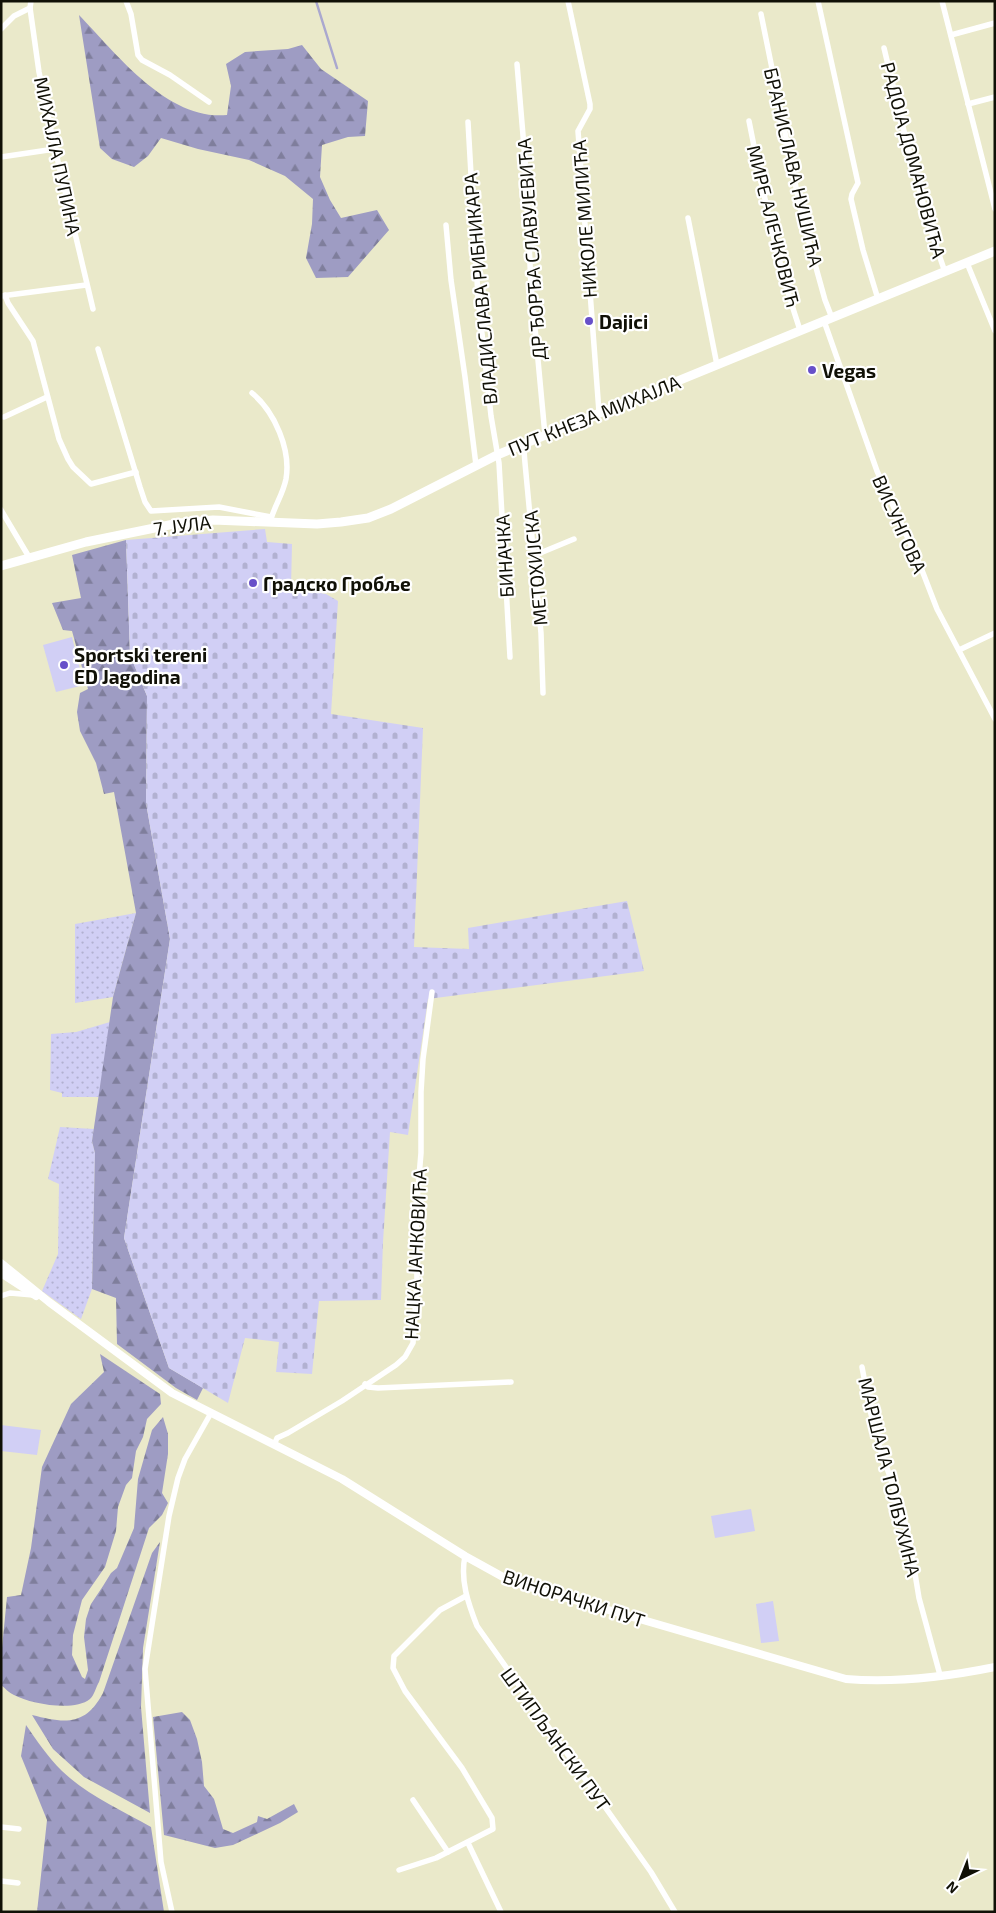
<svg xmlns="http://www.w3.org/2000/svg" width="996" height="1913" font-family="'Exo 2',sans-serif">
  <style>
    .grass { fill: url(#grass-dots) }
    .forest { fill: url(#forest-firs) }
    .cemetery { fill: url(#cemetery-stones) }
    .garden { fill: #d1cff5 }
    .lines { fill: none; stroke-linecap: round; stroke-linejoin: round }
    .stream { stroke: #aaa8cf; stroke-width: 2.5 }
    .minor { stroke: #fff; stroke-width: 5.5 }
    .tertiary { stroke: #fff; stroke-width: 8 }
    .secondary { stroke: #fff; stroke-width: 9 }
    .poi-dot { fill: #6750c9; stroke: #fff; stroke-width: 2 }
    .labels { text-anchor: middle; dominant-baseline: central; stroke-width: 4.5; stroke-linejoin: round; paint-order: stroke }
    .street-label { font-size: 19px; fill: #101006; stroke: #fff }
    .poi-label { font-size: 19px; font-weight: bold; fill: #101006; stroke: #fff; text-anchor: start }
  </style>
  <defs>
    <pattern id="grass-dots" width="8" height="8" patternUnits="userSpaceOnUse" patternTransform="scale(1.25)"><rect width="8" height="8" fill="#d1cff5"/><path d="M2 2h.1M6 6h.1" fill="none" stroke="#b2b1d1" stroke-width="1.8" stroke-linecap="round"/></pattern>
    <pattern id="forest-firs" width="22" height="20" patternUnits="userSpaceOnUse" patternTransform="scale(1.25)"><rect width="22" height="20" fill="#9e9cc3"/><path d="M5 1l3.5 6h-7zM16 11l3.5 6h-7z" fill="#7f7e9c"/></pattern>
    <pattern id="cemetery-stones" width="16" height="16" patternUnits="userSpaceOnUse" patternTransform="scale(1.25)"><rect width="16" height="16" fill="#d1cff5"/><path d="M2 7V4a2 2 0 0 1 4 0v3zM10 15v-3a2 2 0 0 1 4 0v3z" fill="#b2b1d1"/></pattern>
  </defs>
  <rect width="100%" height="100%" fill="#eae9ca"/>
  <!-- grass -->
  <g class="grass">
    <path d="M136,913L113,997L75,1003V924Z"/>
    <path d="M110,1022L99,1097H62V1093L50,1090L51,1034L76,1032Z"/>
    <path d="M60,1127L94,1129L92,1141L95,1153L92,1289L81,1319L42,1291L58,1254L59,1184L48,1179Z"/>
  </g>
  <!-- forest -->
  <g class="forest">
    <path d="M79,15C116,53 167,121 227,115L231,86L226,64L245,52L288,49L302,45L321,69L368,101L365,136L348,137L322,145L320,177L330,200L341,218L377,210L389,230L348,277L316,278L306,258L312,224L313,199L285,176L249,160L198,149L161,138L148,156L134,167L112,159L100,148Z"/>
    <path d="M126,540L130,655L147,696L146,803L170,939L124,1238L169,1368L203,1388L197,1400L176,1388L117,1344L116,1298L92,1289L95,1153L92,1141L113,997L136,913L114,792L104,794L96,763L80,731L77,712L80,693L88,689L72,631L63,630L52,603L81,598L72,555Z"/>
    <path d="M100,1354L160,1394L161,1404L147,1419L143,1437L136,1451L132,1478L126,1485L118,1507L116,1531L105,1567L82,1600L73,1635L72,1655L82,1677L85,1679L88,1670L84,1637L86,1619L91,1604L103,1586L111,1573L117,1568L134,1528L138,1479L152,1430L163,1417L168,1434V1454L162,1493L168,1503L162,1515L149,1528L99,1682C96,1687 94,1696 90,1699C74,1712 31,1704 14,1695C9,1693 5,1688 1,1685V1658L7,1597L21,1595L31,1548L42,1467L71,1404L104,1372Z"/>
    <path d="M160,1542L143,1648L141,1707L150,1813L84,1777L53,1749L32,1715C64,1723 85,1727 103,1693L152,1553Z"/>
    <path d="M182,1712L190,1720L197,1739L202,1762L204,1786L214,1799L223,1829L233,1833L257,1822L258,1816L267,1819L294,1804L298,1812L280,1823L233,1845L215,1848L164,1835L153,1717Z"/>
    <path d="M26,1725C37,1741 48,1757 62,1771C87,1795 121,1810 151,1827L164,1912H37L47,1820L21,1756Z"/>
  </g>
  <!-- cemetery -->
  <path class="cemetery" d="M265,529L267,542L292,544L291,588L326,594L338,601L331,714L423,728L414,947L469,949L468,928L627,901L644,971L428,999L408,1135L390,1132L383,1242L381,1300L319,1301L312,1374L276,1372L279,1342L245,1338L228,1403L169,1368L124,1238L170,939L146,803L147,696L130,655L126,540Z"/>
  <!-- garden -->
  <g class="garden">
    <path d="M72,637L84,685L56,692L43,645Z"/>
    <path d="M1,1425L41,1430L37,1455L1,1451Z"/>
    <path d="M751,1509L755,1531L715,1538L711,1516Z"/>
    <path d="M773,1601L779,1641L761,1643L756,1604Z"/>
  </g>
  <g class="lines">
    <!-- stream -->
    <path class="stream" d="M316,1L337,68"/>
    <!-- minor -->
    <g class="minor">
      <path d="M31,1L30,8L39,72L55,149L93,309"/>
      <path d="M126,1L131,14L138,55L142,60L170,75L209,102"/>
      <path d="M568,1L590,104V109L578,131L599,412"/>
      <path d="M818,1L858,183L852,194L851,199L863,250L878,299"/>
      <path d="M942,1L995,209"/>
      <path d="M761,14L802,217L825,300L832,318"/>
      <path d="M1,29L14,16L30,8"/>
      <path d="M951,35L995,23"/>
      <path d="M884,48C902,123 919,199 945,272"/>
      <path d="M517,64L525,159L531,285L545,435"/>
      <path d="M968,104L995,97"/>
      <path d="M749,121C763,192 777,262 800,330"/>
      <path d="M468,122L478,297L491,416L499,463L510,657"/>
      <path d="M1,157L55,149"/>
      <path d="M688,218L717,365"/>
      <path d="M446,225L451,280L465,377L476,465"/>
      <path d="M967,263L995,331"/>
      <path d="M5,295L8,303L33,341L59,439L68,459L73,467L91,484L136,472"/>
      <path d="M1,296L86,285"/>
      <path d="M824,321L877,471L918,560L937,609L995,719"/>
      <path d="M98,349L140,487L145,502L151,511L219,507L271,517"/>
      <path d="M252,393C275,412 291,450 286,479C283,494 275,505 271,519"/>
      <path d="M4,417L47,397"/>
      <path d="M521,445L524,451L525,463L541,633L543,693"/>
      <path d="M1,510L29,557"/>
      <path d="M533,556L574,539"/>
      <path d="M959,650L995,633"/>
      <path d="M1,1296L10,1293L33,1295"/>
      <path d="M862,1367L870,1410L879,1446L902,1510L909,1537L919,1598L940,1675"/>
      <path d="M365,1384L368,1387L378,1388L511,1382"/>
      <path d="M274,1445L277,1438L288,1433L342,1401L396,1365L405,1357L413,1343L417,1280L416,1212L421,1153V1092L423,1059L432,992"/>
      <path d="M465,1556C460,1580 468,1603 477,1626L651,1872L675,1912"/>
      <path d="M413,1800L448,1852"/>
      <path d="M1,1827L19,1829"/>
      <path d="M468,1843L501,1912"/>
      <path d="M399,1870L436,1858L493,1829L492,1818L462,1768L405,1691L393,1668L394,1656L440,1610L466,1596"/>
      <path d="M1,1881L18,1883"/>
      <path d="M172,1912L161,1862L145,1669L169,1516L178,1478L185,1459L211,1413"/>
    </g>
    <!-- tertiary -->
    <g class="tertiary">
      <path d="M1,1263L49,1302L172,1393L342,1479L465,1556L512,1582L846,1679C896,1683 946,1677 995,1667"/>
      <path d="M1,1273L36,1296"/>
    </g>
    <!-- secondary -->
    <path class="secondary" d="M1,566L86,542L179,523L213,520L317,524L341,522L368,518L391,509L497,455L995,251"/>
  </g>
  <!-- markers -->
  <g class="poi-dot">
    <circle cx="589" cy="321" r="5"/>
    <circle cx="812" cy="370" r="5"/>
    <circle cx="253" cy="583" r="5"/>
    <circle cx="64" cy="665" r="5"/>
  </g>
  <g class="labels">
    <!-- street labels -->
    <g class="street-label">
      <text transform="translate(58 156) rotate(78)">МИХАЈЛА ПУПИНА</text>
      <text transform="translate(914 160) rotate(75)">РАДОЈА ДОМАНОВИЋА</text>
      <text transform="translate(794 167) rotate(77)">БРАНИСЛАВА НУШИЋА</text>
      <text transform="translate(584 219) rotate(-94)">НИКОЛЕ МИЛИЋА</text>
      <text transform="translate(774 226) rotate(76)">МИРЕ АЛЕЧКОВИЋ</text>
      <text transform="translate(531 249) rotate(-94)">ДР ЂОРЂА СЛАВУЈЕВИЋА</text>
      <text transform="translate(480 289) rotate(-95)">ВЛАДИСЛАВА РИБНИКАРА</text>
      <text transform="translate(594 415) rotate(-22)">ПУТ КНЕЗА МИХАЈЛА</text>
      <text transform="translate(900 524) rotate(66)">ВИСУНГОВА</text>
      <text transform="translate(182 525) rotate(-7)">7. ЈУЛА</text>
      <text transform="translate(504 556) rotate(-93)">БИНАЧКА</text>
      <text transform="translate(535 568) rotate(-95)">МЕТОХИЈСКА</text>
      <text transform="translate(415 1254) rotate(-87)">НАЦКА ЈАНКОВИЋА</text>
      <text transform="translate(890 1477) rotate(76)">МАРШАЛА ТОЛБУХИНА</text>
      <text transform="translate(574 1598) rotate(18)">ВИНОРАЧКИ ПУТ</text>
      <text transform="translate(556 1739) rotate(54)">ШТИПЉАНСКИ ПУТ</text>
    </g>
    <!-- poi labels -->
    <g class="poi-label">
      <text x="599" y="321">Dajici</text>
      <text x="822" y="370">Vegas</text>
      <text x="263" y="583">Градско Гробље</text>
      <text x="74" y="654">Sportski tereni<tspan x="74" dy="22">ED Jagodina</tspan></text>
    </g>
  </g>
  <!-- border -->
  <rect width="996" height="1913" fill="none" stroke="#101006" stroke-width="5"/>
  <!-- north arrow -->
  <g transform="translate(961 1878) rotate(223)" stroke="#ffffff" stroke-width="4" paint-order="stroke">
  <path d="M0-4L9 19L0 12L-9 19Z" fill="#101006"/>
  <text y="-8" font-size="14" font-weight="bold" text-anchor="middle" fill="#101006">N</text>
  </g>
</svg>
